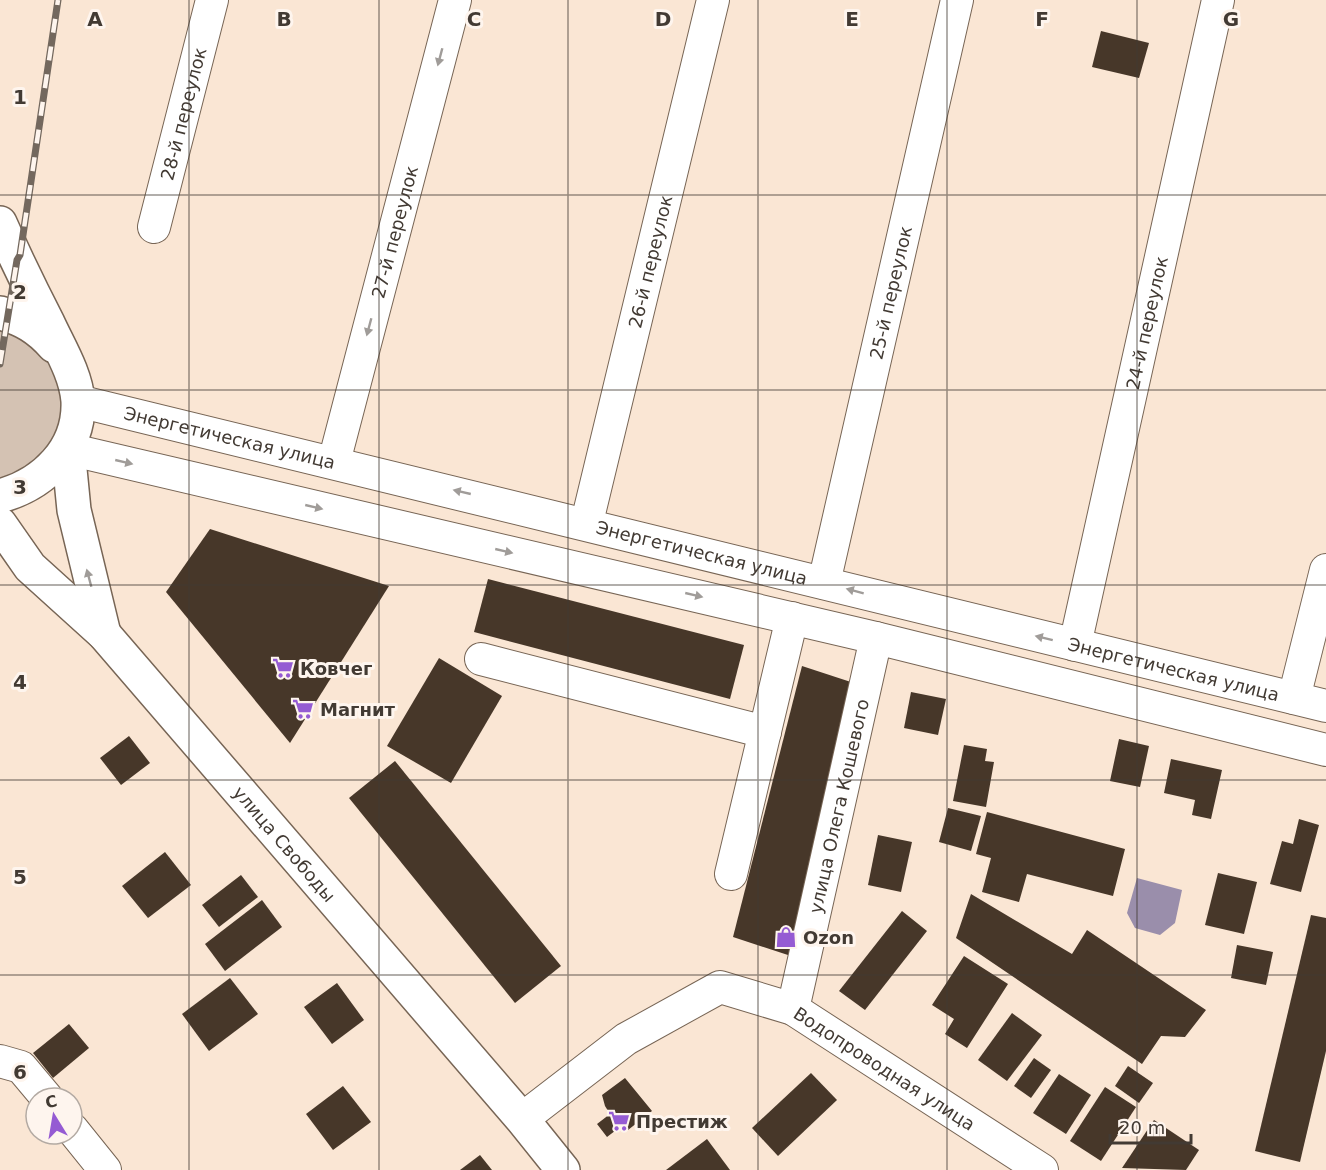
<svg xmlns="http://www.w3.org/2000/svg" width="1326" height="1170" font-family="'DejaVu Sans',sans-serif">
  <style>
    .green { fill: #d4c2b3 }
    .water { fill: #9a8eab }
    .building { fill: #473729 }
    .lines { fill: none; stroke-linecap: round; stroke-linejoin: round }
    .minor-casing { stroke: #776555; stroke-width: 34 }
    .major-casing { stroke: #776555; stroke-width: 36 }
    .minor { stroke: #fff; stroke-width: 32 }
    .major { stroke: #fff; stroke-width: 33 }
    .rail-casing { stroke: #73685e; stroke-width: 7 }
    .rail { stroke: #fef5ee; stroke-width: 4.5; stroke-dasharray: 14; stroke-linecap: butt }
    .oneway { fill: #a09c99 }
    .grid { fill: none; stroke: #423a33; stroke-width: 1.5; stroke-opacity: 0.55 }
    .labels { text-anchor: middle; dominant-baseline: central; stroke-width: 6; stroke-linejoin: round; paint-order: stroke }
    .street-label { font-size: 18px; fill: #423a33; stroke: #fef5ee }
    .poi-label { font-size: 18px; font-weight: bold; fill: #423a33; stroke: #fef5ee; text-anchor: start }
    .grid-label { font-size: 20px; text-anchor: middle; font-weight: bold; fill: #423a33; stroke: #fef5ee; stroke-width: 6; stroke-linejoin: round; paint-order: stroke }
  </style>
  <rect width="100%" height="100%" fill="#fae6d4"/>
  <!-- green -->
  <path class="green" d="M0,327L13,329L52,360L67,408L50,455L0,484Z"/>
  <!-- water -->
  <path class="water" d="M1137,878L1182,890L1175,923L1160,935L1135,928L1127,913Z"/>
  <!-- building -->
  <g class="building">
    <path d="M1101,31L1149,43L1139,78L1092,67Z"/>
    <path d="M210,529L389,586L290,743L166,592Z"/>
    <path d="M488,579L744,645L730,699L474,632Z"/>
    <path d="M439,658L502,696L451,783L387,746Z"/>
    <path d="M802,666L860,685L791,956L733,937Z"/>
    <path d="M911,692L946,699L938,735L904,728Z"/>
    <path d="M129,736L150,763L121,785L100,758Z"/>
    <path d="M1119,739L1149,746L1140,787L1110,781Z"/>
    <path d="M964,745L987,749L985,761L994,762L986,807L953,801Z"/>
    <path d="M1171,759L1222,770L1211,819L1192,815L1195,800L1164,793Z"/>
    <path d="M395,761L561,966L515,1003L349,798Z"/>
    <path d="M948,808L981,816L971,851L939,842Z"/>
    <path d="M987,812L1125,849L1113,896L1027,874L1019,902L982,892L991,858L976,854Z"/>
    <path d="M1299,819L1319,825L1301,892L1270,884L1282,841L1293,844Z"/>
    <path d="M878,835L912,842L901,892L868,885Z"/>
    <path d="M165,852L191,885L148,918L122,886Z"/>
    <path d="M1218,873L1257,882L1244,934L1205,925Z"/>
    <path d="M241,875L258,897L219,927L202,905Z"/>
    <path d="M971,894L1072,954L1087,930L1206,1010L1185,1037L1161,1036L1142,1064L956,938Z"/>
    <path d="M262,900L282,927L225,971L205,944Z"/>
    <path d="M902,911L927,931L865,1010L839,991Z"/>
    <path d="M1311,915L1326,918V1051L1300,1162L1255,1151Z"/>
    <path d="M1237,945L1273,952L1266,985L1231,978Z"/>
    <path d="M964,956L1008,984L967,1048L945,1034L954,1019L932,1005Z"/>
    <path d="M230,978L258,1014L209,1051L182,1014Z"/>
    <path d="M337,983L364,1020L332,1044L304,1007Z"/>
    <path d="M1012,1013L1042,1035L1007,1081L978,1060Z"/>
    <path d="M69,1024L89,1048L53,1078L33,1053Z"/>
    <path d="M1034,1058L1051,1070L1031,1098L1014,1086Z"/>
    <path d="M1128,1066L1153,1083L1139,1103L1115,1086Z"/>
    <path d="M811,1073L837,1100L778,1156L752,1128Z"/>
    <path d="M1059,1074L1091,1095L1066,1134L1033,1113Z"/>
    <path d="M625,1078L652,1111L628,1130L624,1124L607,1137L597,1124L610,1114L605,1106L602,1095Z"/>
    <path d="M343,1086L371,1122L333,1150L306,1114Z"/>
    <path d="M1105,1087L1136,1107L1101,1161L1070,1141Z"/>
    <path d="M1154,1120L1199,1150L1186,1170L1122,1168Z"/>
    <path d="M707,1139L730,1170H666Z"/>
    <path d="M480,1155L492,1170H460Z"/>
  </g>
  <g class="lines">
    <defs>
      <g id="minor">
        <path id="s1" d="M154,227L212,0"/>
        <path id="s2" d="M78,401C495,499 910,605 1326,706"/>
        <path d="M68,449L876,638L1326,750"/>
        <path id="s3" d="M334,462L455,0"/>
        <path id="s4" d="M587,522L713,0"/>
        <path id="s5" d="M824,583L957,0"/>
        <path id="s6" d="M1075,645L1218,0"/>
        <path d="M481,659L765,732"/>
        <path d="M1294,698L1326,570"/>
        <path d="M731,874L792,618"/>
        <path id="s7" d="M793,1009L876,638"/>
        <path d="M0,1061L21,1067L47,1098"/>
        <path id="s8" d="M522,1119L626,1039L720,987L793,1009L1042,1170"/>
        <path d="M72,1129L105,1170"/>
      </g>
      <g id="major">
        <path d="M0,223C15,257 31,290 48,323C59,347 76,374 78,401C80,449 44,484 0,496"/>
        <path d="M0,313C23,319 38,328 54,346"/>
        <path d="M68,449L74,510L104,634"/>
        <path id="s9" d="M0,524L30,567L104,634L522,1119L563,1170"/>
      </g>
    </defs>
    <!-- minor casing -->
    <use href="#minor" class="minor-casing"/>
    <!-- major casing -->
    <use href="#major" class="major-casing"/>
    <!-- minor -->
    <use href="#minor" class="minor"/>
    <!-- major -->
    <use href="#major" class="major"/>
    <defs>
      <path id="rail" d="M0,364L17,260L20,255L58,0"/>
    </defs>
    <!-- rail casing -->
    <use href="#rail" class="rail-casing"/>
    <!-- rail -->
    <use href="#rail" class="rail"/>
  </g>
  <!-- one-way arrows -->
  <defs><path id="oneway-solid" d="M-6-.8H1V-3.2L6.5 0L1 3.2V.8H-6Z" transform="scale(1.5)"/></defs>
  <g class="oneway">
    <use href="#oneway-solid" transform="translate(440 57) rotate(105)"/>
    <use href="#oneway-solid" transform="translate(369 327) rotate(105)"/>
    <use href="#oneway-solid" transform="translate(124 462) rotate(13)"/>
    <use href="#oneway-solid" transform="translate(462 492) rotate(-167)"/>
    <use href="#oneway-solid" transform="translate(314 507) rotate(13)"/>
    <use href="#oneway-solid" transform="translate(504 551) rotate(13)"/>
    <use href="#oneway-solid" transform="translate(89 578) rotate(-105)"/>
    <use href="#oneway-solid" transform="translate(855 591) rotate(-165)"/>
    <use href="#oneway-solid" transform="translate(694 595) rotate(13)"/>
    <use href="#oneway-solid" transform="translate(1044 638) rotate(-166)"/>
  </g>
  <!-- grid -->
  <path class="grid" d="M189,0V1170M379,0V1170M568,0V1170M758,0V1170M947,0V1170M1137,0V1170M0,195H1326M0,390H1326M0,585H1326M0,780H1326M0,975H1326"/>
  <!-- icons -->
  <defs>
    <symbol id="supermarket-bare" viewBox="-9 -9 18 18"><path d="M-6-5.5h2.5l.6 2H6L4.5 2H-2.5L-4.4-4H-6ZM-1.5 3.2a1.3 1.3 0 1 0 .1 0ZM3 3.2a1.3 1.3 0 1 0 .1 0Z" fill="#955bd3" stroke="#fef5ee" stroke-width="2.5" paint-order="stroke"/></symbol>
    <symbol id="shop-bare" viewBox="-9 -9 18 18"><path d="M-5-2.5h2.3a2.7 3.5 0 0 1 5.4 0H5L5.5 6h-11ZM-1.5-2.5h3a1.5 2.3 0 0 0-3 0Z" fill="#955bd3" stroke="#fef5ee" stroke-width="2.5" paint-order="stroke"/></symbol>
  </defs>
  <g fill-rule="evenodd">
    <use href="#supermarket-bare" x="268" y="653" width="30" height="30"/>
    <use href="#supermarket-bare" x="288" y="694" width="30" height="30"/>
    <use href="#shop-bare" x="771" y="922" width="30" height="30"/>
    <use href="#supermarket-bare" x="604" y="1106" width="30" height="30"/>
  </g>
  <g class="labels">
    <!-- street labels -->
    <g class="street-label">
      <text stroke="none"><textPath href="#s1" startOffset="117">28-й переулок</textPath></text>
      <text stroke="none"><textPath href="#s3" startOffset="238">27-й переулок</textPath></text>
      <text stroke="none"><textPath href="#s4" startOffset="268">26-й переулок</textPath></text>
      <text stroke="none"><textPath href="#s5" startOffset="298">25-й переулок</textPath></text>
      <text stroke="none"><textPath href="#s6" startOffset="330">24-й переулок</textPath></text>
      <text stroke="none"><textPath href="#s2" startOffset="156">Энергетическая улица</textPath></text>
      <text stroke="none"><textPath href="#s2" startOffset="642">Энергетическая улица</textPath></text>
      <text stroke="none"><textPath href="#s2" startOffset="1128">Энергетическая улица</textPath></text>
      <text stroke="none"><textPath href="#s7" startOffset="208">улица Олега Кошевого</textPath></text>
      <text stroke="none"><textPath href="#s9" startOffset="429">улица Свободы</textPath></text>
      <text stroke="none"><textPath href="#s8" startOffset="424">Водопроводная улица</textPath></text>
    </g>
    <!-- poi labels -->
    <g class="poi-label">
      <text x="300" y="668">Ковчег</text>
      <text x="320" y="709">Магнит</text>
      <text x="803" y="937">Ozon</text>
      <text x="636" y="1121">Престиж</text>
    </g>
  </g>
  <g class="grid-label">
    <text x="95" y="26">A</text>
    <text x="284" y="26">B</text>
    <text x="474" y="26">C</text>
    <text x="663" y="26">D</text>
    <text x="852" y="26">E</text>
    <text x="1042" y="26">F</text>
    <text x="1231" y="26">G</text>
    <text x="20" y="104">1</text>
    <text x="20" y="299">2</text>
    <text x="20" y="494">3</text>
    <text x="20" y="689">4</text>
    <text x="20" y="884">5</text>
    <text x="20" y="1079">6</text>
  </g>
  <!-- north arrow -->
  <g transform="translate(54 1116) rotate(349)"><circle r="28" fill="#fef5ee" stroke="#b3aaa3" stroke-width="1.5"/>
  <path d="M0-4.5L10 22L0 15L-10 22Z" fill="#955bd3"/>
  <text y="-9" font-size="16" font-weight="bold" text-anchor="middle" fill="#423a33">С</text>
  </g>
  <!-- scale -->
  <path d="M1110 1134v9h81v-9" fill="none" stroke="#423a33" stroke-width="3"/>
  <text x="1119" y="1134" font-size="18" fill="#423a33" stroke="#fef5ee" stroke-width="4.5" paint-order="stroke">20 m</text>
</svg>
